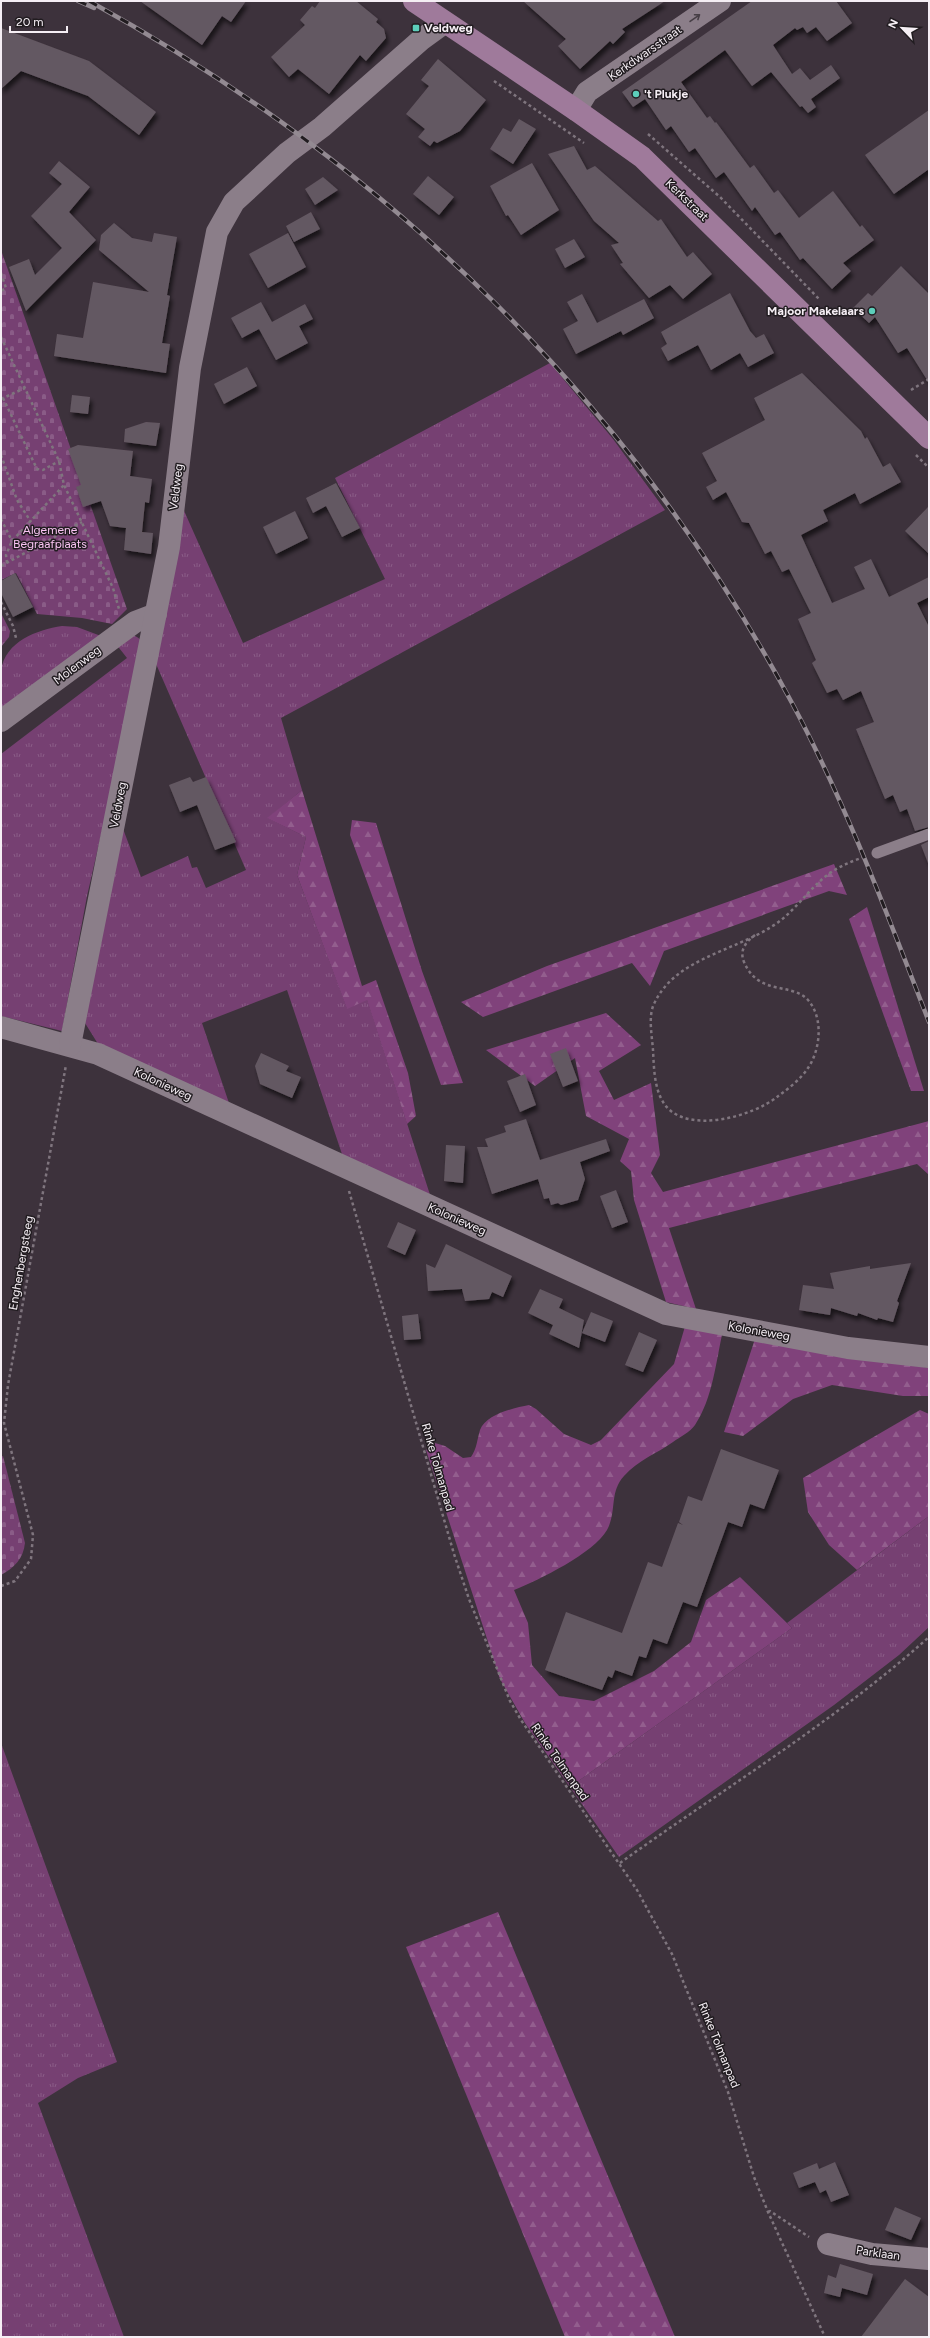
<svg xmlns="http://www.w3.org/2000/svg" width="930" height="2338" font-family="Figtree,sans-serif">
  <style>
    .grass { fill: url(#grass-tufts) }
    .forest { fill: url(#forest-firs) }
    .cemetery { fill: url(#cemetery-stones) }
    .building { fill: #645862; filter: url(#shadow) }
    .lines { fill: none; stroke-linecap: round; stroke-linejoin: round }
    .path { stroke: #7f757e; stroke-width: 2.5; stroke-dasharray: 3 3; stroke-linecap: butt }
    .service { stroke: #8b7e89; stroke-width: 11 }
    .minor { stroke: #8b7e89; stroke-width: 22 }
    .secondary { stroke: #9f7a9b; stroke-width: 22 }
    .rail-casing { stroke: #938a92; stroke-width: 4.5 }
    .rail { stroke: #211c20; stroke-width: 3; stroke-dasharray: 9; stroke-linecap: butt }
    .oneway { stroke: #463e45 }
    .poi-dot { fill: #5cceba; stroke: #211c20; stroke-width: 1.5 }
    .labels { text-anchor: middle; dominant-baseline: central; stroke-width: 3; stroke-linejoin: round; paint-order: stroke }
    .poi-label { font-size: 12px; font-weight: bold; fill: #f5eef4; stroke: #211c20; text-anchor: start }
    .street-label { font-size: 12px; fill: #f5eef4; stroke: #211c20 }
    .park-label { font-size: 12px; fill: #f9c3f2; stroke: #211c20 }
  </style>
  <defs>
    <pattern id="grass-tufts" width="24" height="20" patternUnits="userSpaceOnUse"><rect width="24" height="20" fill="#764072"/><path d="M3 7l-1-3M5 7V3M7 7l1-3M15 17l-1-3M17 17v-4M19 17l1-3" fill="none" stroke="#8a5c87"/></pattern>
    <pattern id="forest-firs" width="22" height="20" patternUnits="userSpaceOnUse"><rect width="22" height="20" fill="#80427b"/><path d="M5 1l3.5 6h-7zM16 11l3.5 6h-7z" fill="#935e8e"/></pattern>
    <pattern id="cemetery-stones" width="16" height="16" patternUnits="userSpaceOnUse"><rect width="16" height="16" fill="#764072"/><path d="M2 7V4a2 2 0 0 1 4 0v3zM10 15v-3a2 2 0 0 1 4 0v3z" fill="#8a5c87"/></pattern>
    <filter id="shadow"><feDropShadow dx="2.5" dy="4.5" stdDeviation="2" flood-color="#0009"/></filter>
  </defs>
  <rect width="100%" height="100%" fill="#3d323c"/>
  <!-- grass -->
  <g class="grass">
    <path d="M550,363L613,439L665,510L281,718L302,790L268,818L306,837L297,875L347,1008L367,999L432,1201L345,1163L287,990L202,1023L232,1112L103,1052L85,1023L119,818L141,877L188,856L192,868L197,867L206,888L246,870L153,657L181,504L243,643L385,579L335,478Z"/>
    <path d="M62,626L77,627L101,636L1,711C1,698 0,684 1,671C5,641 37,630 62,626Z"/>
    <path d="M132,635C142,638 142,642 143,651L87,896L62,1031L1,1016V754L127,658L116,644Z"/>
    <path d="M929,1516V1627L899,1655L834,1705L619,1857L570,1787L792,1628L787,1623Z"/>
    <path d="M1,1743L117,2062L78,2078L38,2103L124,2337H1Z"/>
  </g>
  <!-- forest -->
  <g class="forest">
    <path d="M302,790L362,986L376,980L408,1073L416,1116L407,1124L367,1000L347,1009L297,875L306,837L267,818Z"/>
    <path d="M352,820L376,823L422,971L463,1083L441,1085L350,835Z"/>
    <path d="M834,864L847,895L829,891L664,951L650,986L632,963L483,1017L461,1002L547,966Z"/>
    <path d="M867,907L924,1091H911L849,919Z"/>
    <path d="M606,1013L641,1045L599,1071L614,1100L651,1083L660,1155L651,1173L663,1192L929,1121V1175L917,1164L669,1228L696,1309L666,1302L634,1200L631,1171L620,1161L629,1139L586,1116L575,1058L535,1086L486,1050Z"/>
    <path d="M686,1323L723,1330C716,1361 713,1398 695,1425C690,1432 680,1437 673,1442C656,1454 638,1460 624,1476C609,1492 617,1512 607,1530C594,1553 539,1580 514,1590L528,1623L532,1665L559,1696L594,1701L654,1671L691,1642L706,1600L740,1577L792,1628L570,1787L525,1723L500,1679L426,1450L435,1443L445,1446L463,1458L471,1457C477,1448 477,1440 480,1430C486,1414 514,1408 529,1405L536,1409L564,1434L591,1445L601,1440L674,1364Z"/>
    <path d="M756,1336L929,1368V1396H903L832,1385L793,1399L743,1436L724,1432Z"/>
    <path d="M920,1410L929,1414V1516L857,1570L829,1545L808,1512L803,1478Z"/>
    <path d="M498,1912L675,2337H565L406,1947Z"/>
  </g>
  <!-- cemetery -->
  <g class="cemetery">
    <path d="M1,250L127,609L112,624L82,618L37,614L16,573L1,580Z"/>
    <path d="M1,613L10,631L9,637L1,647Z"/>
    <path d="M3,1456L25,1543C23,1559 15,1567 1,1575V1457Z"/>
  </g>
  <!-- building -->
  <g class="building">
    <path d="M140,1H246L231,22L222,16L202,45Z"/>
    <path d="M320,1H356L378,19L376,22L384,29L386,38L366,61L360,55L329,94L298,69L289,77L271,57L305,25L300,20L312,6L315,8Z"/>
    <path d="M523,1H665L622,29L625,32L613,44L610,41L580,69L558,46L566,39Z"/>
    <path d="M752,1H836L852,23L827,41L816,27L807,33L803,27L797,30L795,28L773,45L792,74L800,68L810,80L831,65L840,78L811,99L816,107L808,113L802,106L800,107L771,72L752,86L725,50L681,82L707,118L710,116L715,123L716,122L750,168L754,165L774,193L778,190L799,218L833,191L860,227L862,225L874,240L843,263L851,271L832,289L803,258L800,260L780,232L775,235L755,207L752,211L724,172L716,178L695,148L689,152L671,126L666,130L645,99L633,107L622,92Z"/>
    <path d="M1,28L89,61L156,112L139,135L88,96L21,71L1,89Z"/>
    <path d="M438,59L486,100L460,131L437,143L434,141L430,146L418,137L425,129L406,114L429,86L421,80Z"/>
    <path d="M929,110V169L894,194L865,155Z"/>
    <path d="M519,119L536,129L513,164L490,149L503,128L511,132Z"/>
    <path d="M574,146L587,170L595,166L658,221L661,219L687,257L693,252L712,274L683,299L670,285L649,298L620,264L623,263L611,245L619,243L594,221L548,154Z"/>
    <path d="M59,161L90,187L69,212L96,240L26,311L9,267L29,259L35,275L62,248L31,216L62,184L49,173Z"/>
    <path d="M532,163L559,210L521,235L508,215L506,216L490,186Z"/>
    <path d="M428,176L454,197L439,215L413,194Z"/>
    <path d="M323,177L338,190L315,205L305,189Z"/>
    <path d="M311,212L320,229L294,242L286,226Z"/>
    <path d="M114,223L132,238L152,242L154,233L177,237L167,295L170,296L162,343L170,344L166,373L54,356L57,334L83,338L93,282L149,292L99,250L101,235Z"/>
    <path d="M288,233L306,267L268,288L249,254Z"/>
    <path d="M574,239L585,257L565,268L555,249Z"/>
    <path d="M901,266L929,294V383L907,348L898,353L875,317L869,323L853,308L868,293L872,296Z"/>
    <path d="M730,293L750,331L756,338L764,334L774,353L748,367L740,353L711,370L698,345L668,361L661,348L667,344L661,332Z"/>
    <path d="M582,294L597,323L644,299L654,318L623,335L621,331L576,354L563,329L578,321L567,302Z"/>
    <path d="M261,302L272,322L305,304L313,319L299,326L308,343L276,360L259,329L242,338L231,318Z"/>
    <path d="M247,367L257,386L224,404L214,384Z"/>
    <path d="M802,373L861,431L865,439L867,437L883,467L890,463L901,482L860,504L855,493L823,510L828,521L801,535L832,603L865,589L854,567L871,559L889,597L929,577V597L917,603L929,627V827L915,831L907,809L900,812L893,795L885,799L856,729L874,722L861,691L843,700L837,689L827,693L812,663L816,660L798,619L811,613L789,569L782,572L771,551L765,554L749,523L742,522L726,492L713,500L706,487L717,481L702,453L765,420L754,398Z"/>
    <path d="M72,395L90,397L88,414L70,412Z"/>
    <path d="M146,422L160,423L156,446L124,442L125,429Z"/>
    <path d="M78,445L133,451L130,476L152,479L149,503L145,502L142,532L153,533L151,554L124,550L126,528L110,526L101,501L83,507L76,487L81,485L68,449Z"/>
    <path d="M336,483L360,528L342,537L326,506L313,513L306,498Z"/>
    <path d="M929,506V554L905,531Z"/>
    <path d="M295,511L308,538L276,554L263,527Z"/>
    <path d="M15,573L33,607L13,617L1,593V581Z"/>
    <path d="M190,777L193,782L206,777L236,842L215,850L197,805L180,812L169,785Z"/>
    <path d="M929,841V863H928L921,845Z"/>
    <path d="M566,1048L578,1081L563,1087L550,1054Z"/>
    <path d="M261,1053L289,1066L286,1071L301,1077L292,1098L260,1084L255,1066Z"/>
    <path d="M525,1074L536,1105L520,1112L507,1081Z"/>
    <path d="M526,1119L540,1160L606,1139L610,1151L580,1162L585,1179L578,1200L561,1205L558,1203L551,1205L549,1198L544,1199L538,1179L492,1194L477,1147H488L485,1139L506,1132L504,1126Z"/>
    <path d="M446,1145L465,1146L463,1183L444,1181Z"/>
    <path d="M616,1190L628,1222L612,1228L600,1196Z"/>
    <path d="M398,1222L416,1230L405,1255L387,1247Z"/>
    <path d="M446,1244L512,1276L503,1297L492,1292L489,1299L465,1301L462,1289L428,1291L426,1264L435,1268Z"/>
    <path d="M911,1263L897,1301L899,1303L893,1322L878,1318L877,1320L858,1313L857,1316L831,1308L830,1315L799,1310L803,1285L834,1289L830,1273L870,1266V1269Z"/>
    <path d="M540,1289L563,1299L559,1308L584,1320L579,1348L549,1334L553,1325L528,1313Z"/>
    <path d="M591,1312L613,1321L605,1342L582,1333Z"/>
    <path d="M418,1314L421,1339L404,1340L402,1316Z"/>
    <path d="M639,1332L657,1340L643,1372L625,1365Z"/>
    <path d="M721,1449L779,1470L764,1509L750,1504L742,1527L728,1522L697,1607L683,1602L667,1644L653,1639L646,1658L639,1656L632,1676L615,1670L612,1678L608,1676L602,1690L545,1670L566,1612L622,1633L648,1562L662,1567L678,1523L683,1525L679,1522L688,1496L702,1501Z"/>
    <path d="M835,2162L849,2195L831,2202L826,2190L820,2193L815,2182L799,2188L793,2173L817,2163L819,2169Z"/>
    <path d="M895,2207L921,2218L911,2240L885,2230Z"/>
    <path d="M840,2264L873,2274L867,2295L842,2288L840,2297L824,2293L828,2275L836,2278Z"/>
    <path d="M905,2279L929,2297V2337H861Z"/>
  </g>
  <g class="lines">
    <!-- path -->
    <g class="path">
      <path d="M494,81L584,143"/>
      <path d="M648,134L720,197L819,299"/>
      <path d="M1,273L6,288L1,291"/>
      <path d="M1,337L59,461L64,485L113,588L119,609"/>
      <path d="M911,390L929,379"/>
      <path d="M3,398L37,469L43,470L59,461"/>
      <path d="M1,399L25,388"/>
      <path d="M1,455L17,500L31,522"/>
      <path d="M916,455L929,468"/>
      <path d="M1,519L12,541"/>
      <path d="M7,563L6,555L12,541L64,485"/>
      <path d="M1,566L82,522"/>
      <path d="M1,602L13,626L16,638"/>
      <path d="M755,935C746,942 739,950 744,962C758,995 789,983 806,998C824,1015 821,1049 808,1068C801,1079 788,1089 777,1097C753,1116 688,1135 665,1105C654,1090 654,1068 653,1050C652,1036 648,1016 654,1004C674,959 734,951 771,927C793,914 806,892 826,876C837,867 850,862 864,857"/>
      <path d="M349,1191L454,1554L469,1599L510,1701L521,1720L637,1890L672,1954L728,2092L754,2177L768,2212L825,2337"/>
      <path d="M1,1586L15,1581L31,1559L33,1535L4,1423L8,1385L66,1065"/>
      <path d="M620,1863C723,1789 834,1722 929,1637"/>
      <path d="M768,2212L770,2211L809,2237"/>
    </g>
    <!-- service -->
    <path class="service" d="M877,853L929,834"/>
    <!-- minor -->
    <g class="minor">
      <path d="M576,110L587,92L720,1"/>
      <path d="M1,721L135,622L156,614"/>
      <path d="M1,1027L98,1054L666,1314L848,1348L929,1357"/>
      <path d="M70,1045L169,547L190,368L217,232L234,202L287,153L322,127L422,39L444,23"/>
      <path d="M828,2244L872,2254L929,2259"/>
    </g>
    <!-- secondary -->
    <path class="secondary" d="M414,1L576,110L642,157L929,438"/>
    <defs>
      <g id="rail">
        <path d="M78,1L94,8"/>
        <path d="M89,1C389,166 630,400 792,703C847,806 887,914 929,1022"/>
      </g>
    </defs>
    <!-- rail casing -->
    <use href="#rail" class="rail-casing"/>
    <!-- rail -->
    <use href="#rail" class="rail"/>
  </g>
  <!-- one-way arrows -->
  <defs><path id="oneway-shaft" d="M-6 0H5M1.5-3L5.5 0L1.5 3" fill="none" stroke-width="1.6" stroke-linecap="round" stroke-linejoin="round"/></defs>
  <use class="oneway" href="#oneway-shaft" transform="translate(695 18) rotate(-35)"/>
  <!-- markers -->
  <g class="poi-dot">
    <rect x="412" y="24" width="8" height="8" rx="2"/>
    <circle cx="636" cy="94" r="4"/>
    <circle cx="872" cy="311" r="4"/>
  </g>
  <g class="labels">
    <!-- poi labels -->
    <g class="poi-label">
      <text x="424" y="28">Veldweg</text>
      <text x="644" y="94">'t Plukje</text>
      <text x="864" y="311" text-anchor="end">Majoor Makelaars</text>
    </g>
    <!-- street labels -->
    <g class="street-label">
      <text transform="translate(645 53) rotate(-35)">Kerkdwarsstraat</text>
      <text transform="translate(687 200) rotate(44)">Kerkstraat</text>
      <text transform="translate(176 487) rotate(-83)">Veldweg</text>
      <text transform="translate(77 665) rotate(-37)">Molenweg</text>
      <text transform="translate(118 805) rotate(-79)">Veldweg</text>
      <text transform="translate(163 1084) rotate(25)">Kolonieweg</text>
      <text transform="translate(457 1219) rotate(24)">Kolonieweg</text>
      <text transform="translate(21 1263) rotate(-80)">Enghenbergsteeg</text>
      <text transform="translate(759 1331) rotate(10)">Kolonieweg</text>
      <text transform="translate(438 1467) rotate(74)">Rinke Tolmanpad</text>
      <text transform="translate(560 1762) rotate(55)">Rinke Tolmanpad</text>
      <text transform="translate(719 2045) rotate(68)">Rinke Tolmanpad</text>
      <text transform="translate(878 2253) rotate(8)">Parklaan</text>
    </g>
    <!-- park labels -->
    <g class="park-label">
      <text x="50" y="530">Algemene<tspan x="50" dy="14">Begraafplaats</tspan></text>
    </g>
  </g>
  <!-- border -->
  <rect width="930" height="2338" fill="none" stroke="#f5eef4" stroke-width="4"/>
  <!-- north arrow -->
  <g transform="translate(902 28) rotate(295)" stroke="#211c20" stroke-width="3" paint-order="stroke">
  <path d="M0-3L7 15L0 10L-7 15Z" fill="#f5eef4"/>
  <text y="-6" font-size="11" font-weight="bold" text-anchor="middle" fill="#f5eef4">N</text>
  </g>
  <!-- scale -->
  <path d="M10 26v6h57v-6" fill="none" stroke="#f5eef4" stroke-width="2"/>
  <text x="16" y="26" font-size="12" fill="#f5eef4" stroke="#211c20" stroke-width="3" paint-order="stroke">20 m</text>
</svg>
